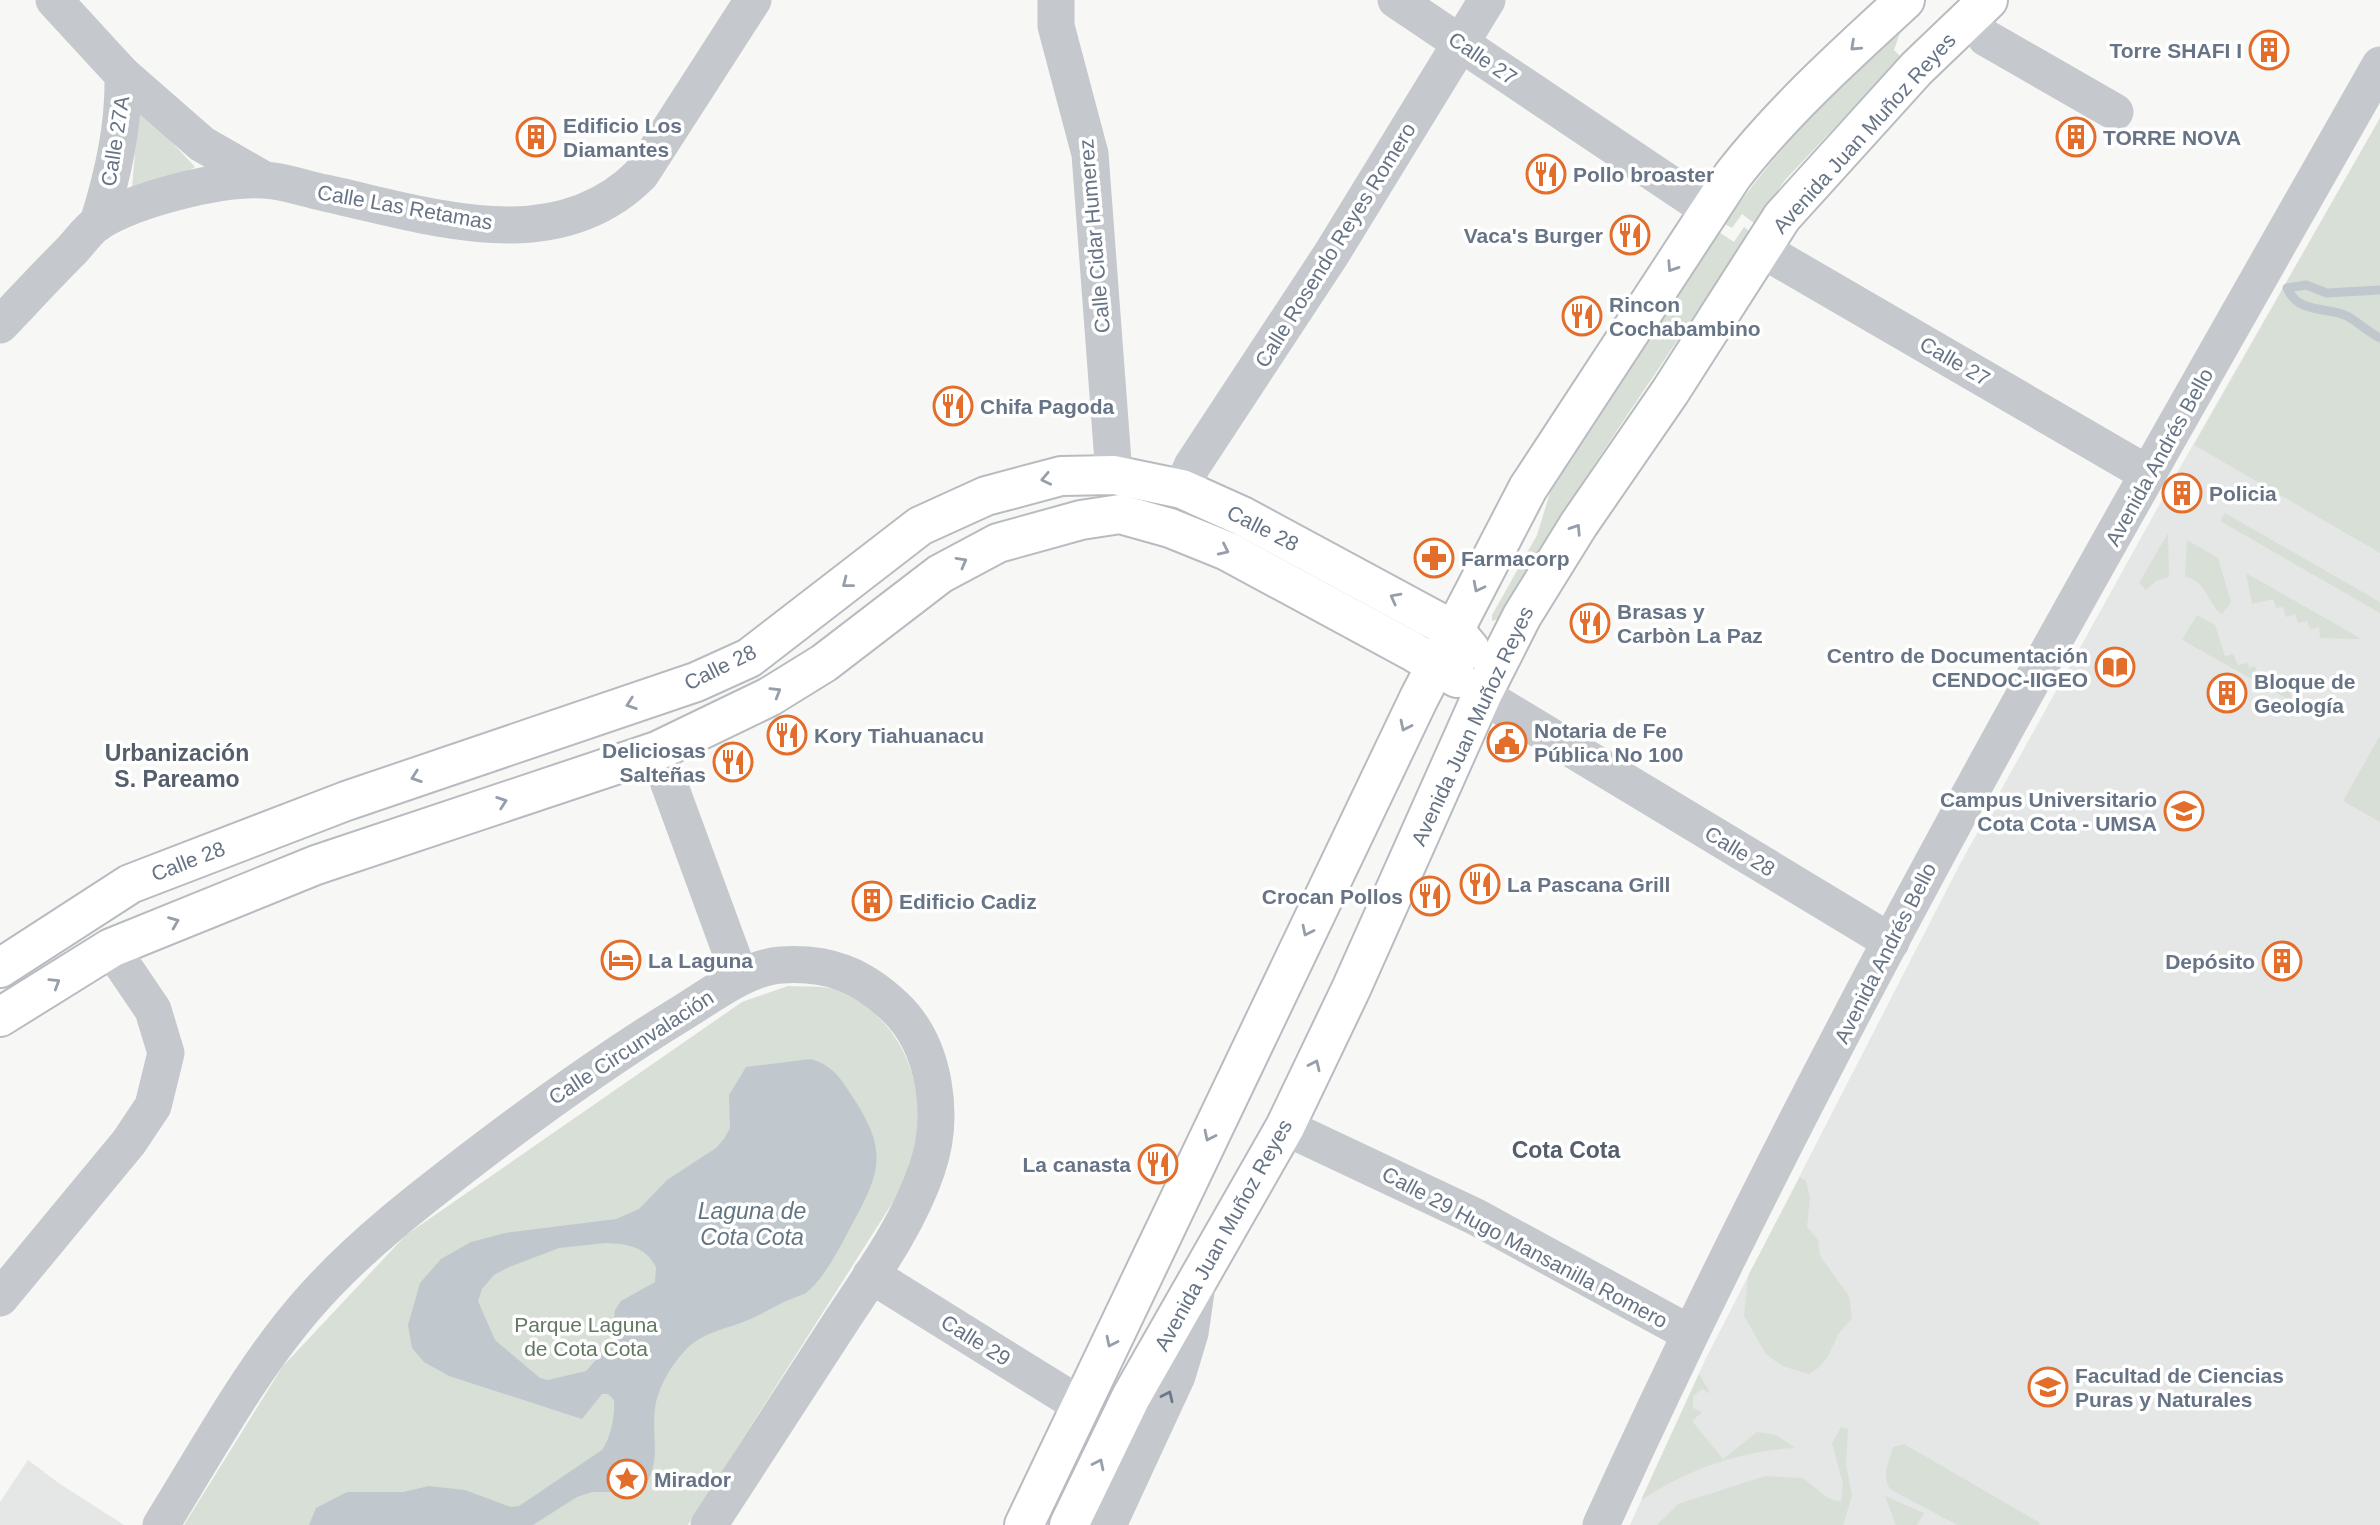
<svg xmlns="http://www.w3.org/2000/svg" width="2380" height="1525" font-family="Helvetica,sans-serif">
  <style>
    .built { fill: #e5e7e6 }
    .green { fill: #d8dfd6 }
    .water { fill: #c0c8ce; fill-rule: evenodd }
    .lines { fill: none; stroke-linecap: round; stroke-linejoin: round }
    .stream { stroke: #c0c8ce; stroke-width: 9 }
    .major-casing { stroke: #b8bbc0; stroke-width: 42 }
    .minor { stroke: #c5c8cc; stroke-width: 37 }
    .major { stroke: #fff; stroke-width: 38 }
    .oneway { stroke: #959eaa }
    .oneway2 { stroke: #6c788a }
    .labels { text-anchor: middle; dominant-baseline: central; stroke-width: 7; stroke-linejoin: round; paint-order: stroke }
    .poi-label { font-size: 21px; font-weight: bold; fill: #677486; stroke: #fff; text-anchor: start }
    .street-label { font-size: 21px; fill: #677486; stroke: #fff }
    .park-label { font-size: 21px; fill: #637862; stroke: #fff }
    .neighbourhood-label { font-size: 23px; font-weight: bold; fill: #555e6b; stroke: #fff }
    .water-label { font-size: 23px; font-style: italic; fill: #637582; stroke: #fff }
  </style>
  <rect width="100%" height="100%" fill="#f7f8f5"/>
  <!-- built -->
  <g class="built">
    <path d="M2380,118V1525H1630L1705,1360L1960,864L2178,471Z"/>
    <path d="M28,1460L60,1484L124,1525H0V1502Z"/>
  </g>
  <!-- green -->
  <g class="green">
    <path d="M1900,33L1894,50L1901,57L1786,179L1754,223L1742,214L1732,228L1725,224C1775,150 1833,91 1900,33Z"/>
    <path d="M139,107L195,167L131,199Z"/>
    <path d="M2380,118V553L2194,445Z"/>
    <path d="M1744,227L1749,231C1667,361 1575,485 1498,619L1492,621V615L1537,535L1552,486L1719,232L1734,242Z"/>
    <path d="M2225,513L2380,602V613L2220,521Z"/>
    <path d="M2168,533L2169,577L2156,581L2146,590L2139,583Z"/>
    <path d="M2187,540L2218,558L2231,602L2222,614C2206,603 2208,581 2185,577Z"/>
    <path d="M2246,573L2360,638L2359,639L2320,638L2319,627L2310,629L2307,621L2298,623L2295,614L2286,617L2283,607L2276,608L2273,599L2252,604Z"/>
    <path d="M2197,615L2215,625L2225,656L2233,654L2238,665L2248,663L2249,668L2255,666L2258,675L2267,673L2269,681L2279,679L2281,688L2290,685L2291,701L2182,640Z"/>
    <path d="M2379,737L2380,738V822L2343,801Z"/>
    <path d="M788,986C803,987 823,985 836,990C904,1018 928,1085 914,1154C911,1167 903,1181 898,1194L688,1525H184L283,1366L406,1235L742,1002Z"/>
    <path d="M1800,1177L1806,1181L1810,1197L1807,1227L1818,1240L1820,1256L1849,1296L1852,1318C1848,1324 1840,1330 1837,1337C1830,1352 1825,1366 1809,1374L1782,1366L1766,1354L1744,1316L1748,1276Z"/>
    <path d="M1699,1374L1711,1394L1702,1389L1693,1396V1408L1702,1412L1692,1421L1723,1459L1757,1432L1777,1435L1795,1448C1738,1451 1689,1469 1641,1500Z"/>
    <path d="M1841,1427L1848,1429L1846,1464L1852,1496L1843,1525H1657L1678,1504L1765,1476L1803,1478L1828,1498L1841,1502L1843,1484L1832,1443Z"/>
    <path d="M1904,1444L2040,1523L2039,1525H1957L1890,1489C1881,1475 1889,1462 1893,1447Z"/>
    <path d="M1885,1496L1924,1513L1917,1525H1896Z"/>
  </g>
  <!-- water -->
  <path class="water" d="M810,1059C831,1064 841,1078 852,1096C891,1154 879,1175 848,1232C837,1253 824,1278 806,1293C801,1296 792,1298 786,1301C773,1307 761,1315 748,1320C725,1330 700,1332 683,1353C670,1367 657,1390 655,1409C651,1442 663,1459 642,1492H592L577,1497L533,1525H309L316,1508L347,1492H403L429,1486L465,1490L511,1507L519,1506L602,1450C611,1437 615,1416 614,1400L608,1394H602L582,1419L449,1376L424,1362L412,1348L408,1325L420,1283L441,1259L471,1242L505,1233L616,1219L639,1209L667,1180L716,1148L724,1139L730,1128L729,1095L746,1067ZM606,1243C627,1244 645,1246 656,1267L655,1282L621,1301L615,1310L611,1343L586,1371L548,1380L540,1378L495,1340L478,1301L482,1289L494,1275L507,1268L559,1248Z"/>
  <g class="lines">
    <!-- stream -->
    <path class="stream" d="M2380,290L2327,293L2306,285L2287,288C2299,315 2327,306 2347,316C2358,322 2368,332 2380,338"/>
    <defs>
      <g id="major">
        <path d="M0,968L130,884L346,801L696,682L749,658L920,526L986,496L1061,476L1114,475L1182,489L1242,516L1455,631L1470,649"/>
        <path d="M0,1017L111,948L316,865L657,751L769,697L824,663L940,574L998,543L1081,520L1120,514L1170,528L1227,551L1412,651L1457,678"/>
        <path d="M1024,1525L1419,698L1528,488L1733,175C1783,111 1845,55 1905,0"/>
        <path d="M1069,1525L1131,1397L1285,1127L1351,989L1482,695L1522,616L1579,524L1670,392L1782,217L1917,68L1988,0"/>
      </g>
    </defs>
    <!-- major casing -->
    <use href="#major" class="major-casing"/>
    <!-- minor -->
    <g class="minor">
      <path d="M54,0L123,75C124,127 113,174 98,223"/>
      <path d="M1056,0V26L1090,154L1114,475"/>
      <path d="M1396,0L1709,210"/>
      <path d="M1986,38L2115,112"/>
      <path d="M123,75L202,144L263,179"/>
      <path d="M1761,249L2148,474"/>
      <path d="M0,325C23,301 46,276 70,252C79,243 88,229 99,222C136,199 219,178 262,180C282,180 305,189 325,193C428,215 555,261 641,174L753,0"/>
      <path d="M1182,489L1192,466L1332,253L1487,0"/>
      <path d="M1482,695L1891,942"/>
      <path d="M657,751L740,977"/>
      <path d="M1285,1127L1476,1217L1689,1333"/>
      <path d="M871,1275L1080,1405"/>
      <path d="M0,1298L129,1142L153,1106L166,1053L153,1010L111,948"/>
      <path d="M161,1525C209,1448 254,1363 315,1296C363,1243 419,1200 475,1157C543,1105 610,1057 682,1013C712,995 745,968 781,965C829,962 861,975 895,1007C936,1046 945,1117 927,1169C909,1223 873,1273 842,1320C798,1388 753,1457 709,1525"/>
      <path d="M1108,1525L1177,1376L1190,1333L1197,1285"/>
      <path d="M1601,1525C1829,1022 2108,545 2380,65"/>
    </g>
    <!-- major -->
    <use href="#major" class="major"/>
  </g>
  <!-- one-way arrows -->
  <defs><path id="oneway-chevron" d="M-2-3.5L2.5 0L-2 3.5" fill="none" stroke-width="1.6" stroke-linecap="round" stroke-linejoin="round" transform="scale(1.75)"/></defs>
  <g class="oneway">
    <use href="#oneway-chevron" transform="translate(1855 46) rotate(137)"/>
    <use href="#oneway-chevron" transform="translate(1672 267) rotate(123)"/>
    <use href="#oneway-chevron" transform="translate(1046 479) rotate(168)"/>
    <use href="#oneway-chevron" transform="translate(1576 529) rotate(-57)"/>
    <use href="#oneway-chevron" transform="translate(1224 550) rotate(25)"/>
    <use href="#oneway-chevron" transform="translate(962 562) rotate(-29)"/>
    <use href="#oneway-chevron" transform="translate(847 583) rotate(142)"/>
    <use href="#oneway-chevron" transform="translate(1478 587) rotate(117)"/>
    <use href="#oneway-chevron" transform="translate(1395 598) rotate(-152)"/>
    <use href="#oneway-chevron" transform="translate(776 692) rotate(-31)"/>
    <use href="#oneway-chevron" transform="translate(631 704) rotate(161)"/>
    <use href="#oneway-chevron" transform="translate(1405 726) rotate(116)"/>
    <use href="#oneway-chevron" transform="translate(416 777) rotate(161)"/>
    <use href="#oneway-chevron" transform="translate(502 802) rotate(-19)"/>
    <use href="#oneway-chevron" transform="translate(174 922) rotate(-22)"/>
    <use href="#oneway-chevron" transform="translate(1307 931) rotate(116)"/>
    <use href="#oneway-chevron" transform="translate(55 983) rotate(-32)"/>
    <use href="#oneway-chevron" transform="translate(1315 1065) rotate(-65)"/>
    <use href="#oneway-chevron" transform="translate(1209 1136) rotate(116)"/>
    <use href="#oneway-chevron" transform="translate(1111 1342) rotate(116)"/>
    <use href="#oneway-chevron" transform="translate(1099 1464) rotate(-64)"/>
  </g>
  <use class="oneway2" href="#oneway-chevron" transform="translate(1168 1396) rotate(-65)"/>
  <!-- icons -->
  <defs>
    <symbol id="building-ring" viewBox="-11 -11 22 22"><circle r="9.5" fill="#fff" stroke="#e36d2a" stroke-width="1.5"/><path d="M-4-6H4V6H1V3H-1V6H-4ZM-2.5-4.3h1.7v1.8h-1.7ZM.8-4.3h1.7v1.8H.8ZM-2.5-1h1.7V.8h-1.7ZM.8-1h1.7V.8H.8Z" fill="#e36d2a"/></symbol>
    <symbol id="restaurant-ring" viewBox="-11 -11 22 22"><circle r="9.5" fill="#fff" stroke="#e36d2a" stroke-width="1.5"/><path d="M-5-6h1v4h1v-4h1v4h1v-4h1v5L-1.5 .5V6h-2V.5L-5-1ZM5-6V6H3V1.5H1.5Q1.5-4 5-6Z" fill="#e36d2a"/></symbol>
    <symbol id="pharmacy-ring" viewBox="-11 -11 22 22"><circle r="9.5" fill="#fff" stroke="#e36d2a" stroke-width="1.5"/><path d="M-2-6h4v4h4v4h-4v4h-4v-4h-4v-4h4Z" fill="#e36d2a"/></symbol>
    <symbol id="library-ring" viewBox="-11 -11 22 22"><circle r="9.5" fill="#fff" stroke="#e36d2a" stroke-width="1.5"/><path d="M-6-4Q-3-5.5-.7-3.5V5Q-3 3-6 4ZM6-4Q3-5.5 .7-3.5V5Q3 3 6 4Z" fill="#e36d2a"/></symbol>
    <symbol id="civic-ring" viewBox="-11 -11 22 22"><circle r="9.5" fill="#fff" stroke="#e36d2a" stroke-width="1.5"/><path d="M-.6-6.5H3V-4.5H.6V-3L4-1V1h2V6H-6V1h2V-1L-.6-3ZM-1.2 2.5V6h2.4V2.5Z" fill="#e36d2a"/></symbol>
    <symbol id="university-ring" viewBox="-11 -11 22 22"><circle r="9.5" fill="#fff" stroke="#e36d2a" stroke-width="1.5"/><path d="M0-5L7-2L0 1L-7-2ZM-4 1L0 2.5L4 1V4Q0 6-4 4Z" fill="#e36d2a"/></symbol>
    <symbol id="hotel-ring" viewBox="-11 -11 22 22"><circle r="9.5" fill="#fff" stroke="#e36d2a" stroke-width="1.5"/><path d="M-6-4.5h1.5V1H6V5H4.5V3h-9V5H-6ZM-4 0a1.8 1.8 0 1 1 3.6 0ZM.5 0V-2.5h3Q6-2.5 6 0Z" fill="#e36d2a"/></symbol>
    <symbol id="sight-ring" viewBox="-11 -11 22 22"><circle r="9.5" fill="#fff" stroke="#e36d2a" stroke-width="1.5"/><path d="M0-6L1.8-2.2L6-1.7L2.9 1.2L3.7 5.4L0 3.3L-3.7 5.4L-2.9 1.2L-6-1.7L-1.8-2.2Z" fill="#e36d2a"/></symbol>
  </defs>
  <g fill-rule="evenodd">
    <use href="#building-ring" x="2247" y="28" width="44" height="44"/>
    <use href="#building-ring" x="514" y="115" width="44" height="44"/>
    <use href="#building-ring" x="2054" y="115" width="44" height="44"/>
    <use href="#restaurant-ring" x="1524" y="152" width="44" height="44"/>
    <use href="#restaurant-ring" x="1608" y="213" width="44" height="44"/>
    <use href="#restaurant-ring" x="1560" y="294" width="44" height="44"/>
    <use href="#restaurant-ring" x="931" y="384" width="44" height="44"/>
    <use href="#building-ring" x="2160" y="471" width="44" height="44"/>
    <use href="#pharmacy-ring" x="1412" y="536" width="44" height="44"/>
    <use href="#restaurant-ring" x="1568" y="601" width="44" height="44"/>
    <use href="#library-ring" x="2093" y="645" width="44" height="44"/>
    <use href="#building-ring" x="2205" y="671" width="44" height="44"/>
    <use href="#restaurant-ring" x="765" y="713" width="44" height="44"/>
    <use href="#civic-ring" x="1485" y="720" width="44" height="44"/>
    <use href="#restaurant-ring" x="711" y="740" width="44" height="44"/>
    <use href="#university-ring" x="2162" y="789" width="44" height="44"/>
    <use href="#restaurant-ring" x="1458" y="862" width="44" height="44"/>
    <use href="#restaurant-ring" x="1408" y="874" width="44" height="44"/>
    <use href="#building-ring" x="850" y="879" width="44" height="44"/>
    <use href="#hotel-ring" x="599" y="938" width="44" height="44"/>
    <use href="#building-ring" x="2260" y="939" width="44" height="44"/>
    <use href="#restaurant-ring" x="1136" y="1142" width="44" height="44"/>
    <use href="#university-ring" x="2026" y="1365" width="44" height="44"/>
    <use href="#sight-ring" x="605" y="1457" width="44" height="44"/>
  </g>
  <g class="labels">
    <!-- poi labels -->
    <g class="poi-label">
      <text x="2242" y="50" text-anchor="end">Torre SHAFI I</text>
      <text x="563" y="125">Edificio Los<tspan x="563" dy="24">Diamantes</tspan></text>
      <text x="2103" y="137">TORRE NOVA</text>
      <text x="1573" y="174">Pollo broaster</text>
      <text x="1603" y="235" text-anchor="end">Vaca's Burger</text>
      <text x="1609" y="304">Rincon<tspan x="1609" dy="24">Cochabambino</tspan></text>
      <text x="980" y="406">Chifa Pagoda</text>
      <text x="2209" y="493">Policia</text>
      <text x="1461" y="558">Farmacorp</text>
      <text x="1617" y="611">Brasas y<tspan x="1617" dy="24">Carbòn La Paz</tspan></text>
      <text x="2088" y="655" text-anchor="end">Centro de Documentación<tspan x="2088" dy="24">CENDOC-IIGEO</tspan></text>
      <text x="2254" y="681">Bloque de<tspan x="2254" dy="24">Geología</tspan></text>
      <text x="1534" y="730">Notaria de Fe<tspan x="1534" dy="24">Pública No 100</tspan></text>
      <text x="814" y="735">Kory Tiahuanacu</text>
      <text x="706" y="750" text-anchor="end">Deliciosas<tspan x="706" dy="24">Salteñas</tspan></text>
      <text x="2157" y="799" text-anchor="end">Campus Universitario<tspan x="2157" dy="24">Cota Cota - UMSA</tspan></text>
      <text x="1507" y="884">La Pascana Grill</text>
      <text x="1403" y="896" text-anchor="end">Crocan Pollos</text>
      <text x="899" y="901">Edificio Cadiz</text>
      <text x="648" y="960">La Laguna</text>
      <text x="2255" y="961" text-anchor="end">Depósito</text>
      <text x="1131" y="1164" text-anchor="end">La canasta</text>
      <text x="2075" y="1375">Facultad de Ciencias<tspan x="2075" dy="24">Puras y Naturales</tspan></text>
      <text x="654" y="1479">Mirador</text>
    </g>
    <!-- street labels -->
    <g class="street-label">
      <text transform="translate(1483 58) rotate(34)">Calle 27</text>
      <text transform="translate(1864 133) rotate(-48)">Avenida Juan Muñoz Reyes</text>
      <text transform="translate(115 141) rotate(-81)">Calle 27A</text>
      <text transform="translate(405 207) rotate(10)">Calle Las Retamas</text>
      <text transform="translate(1094 236) rotate(-95)">Calle Cidar Humerez</text>
      <text transform="translate(1335 245) rotate(-58)">Calle Rosendo Reyes Romero</text>
      <text transform="translate(1955 361) rotate(30)">Calle 27</text>
      <text transform="translate(2159 457) rotate(-61)">Avenida Andrés Bello</text>
      <text transform="translate(1263 528) rotate(27)">Calle 28</text>
      <text transform="translate(720 667) rotate(-26)">Calle 28</text>
      <text transform="translate(1472 726) rotate(-65)">Avenida Juan Muñoz Reyes</text>
      <text transform="translate(1740 851) rotate(31)">Calle 28</text>
      <text transform="translate(188 861) rotate(-21)">Calle 28</text>
      <text transform="translate(1885 953) rotate(-63)">Avenida Andrés Bello</text>
      <text transform="translate(631 1047) rotate(-33)">Calle Circunvalación</text>
      <text transform="translate(1223 1235) rotate(-61)">Avenida Juan Muñoz Reyes</text>
      <text transform="translate(1525 1247) rotate(28)">Calle 29 Hugo Mansanilla Romero</text>
      <text transform="translate(976 1340) rotate(32)">Calle 29</text>
    </g>
    <!-- park labels -->
    <g class="park-label">
      <text x="586" y="1324">Parque Laguna<tspan x="586" dy="24">de Cota Cota</tspan></text>
    </g>
    <!-- neighbourhood labels -->
    <g class="neighbourhood-label">
      <text x="177" y="753">Urbanización<tspan x="177" dy="26">S. Pareamo</tspan></text>
      <text x="1566" y="1150">Cota Cota</text>
    </g>
    <!-- water labels -->
    <g class="water-label">
      <text x="752" y="1211">Laguna de<tspan x="752" dy="26">Cota Cota</tspan></text>
    </g>
  </g>
</svg>
